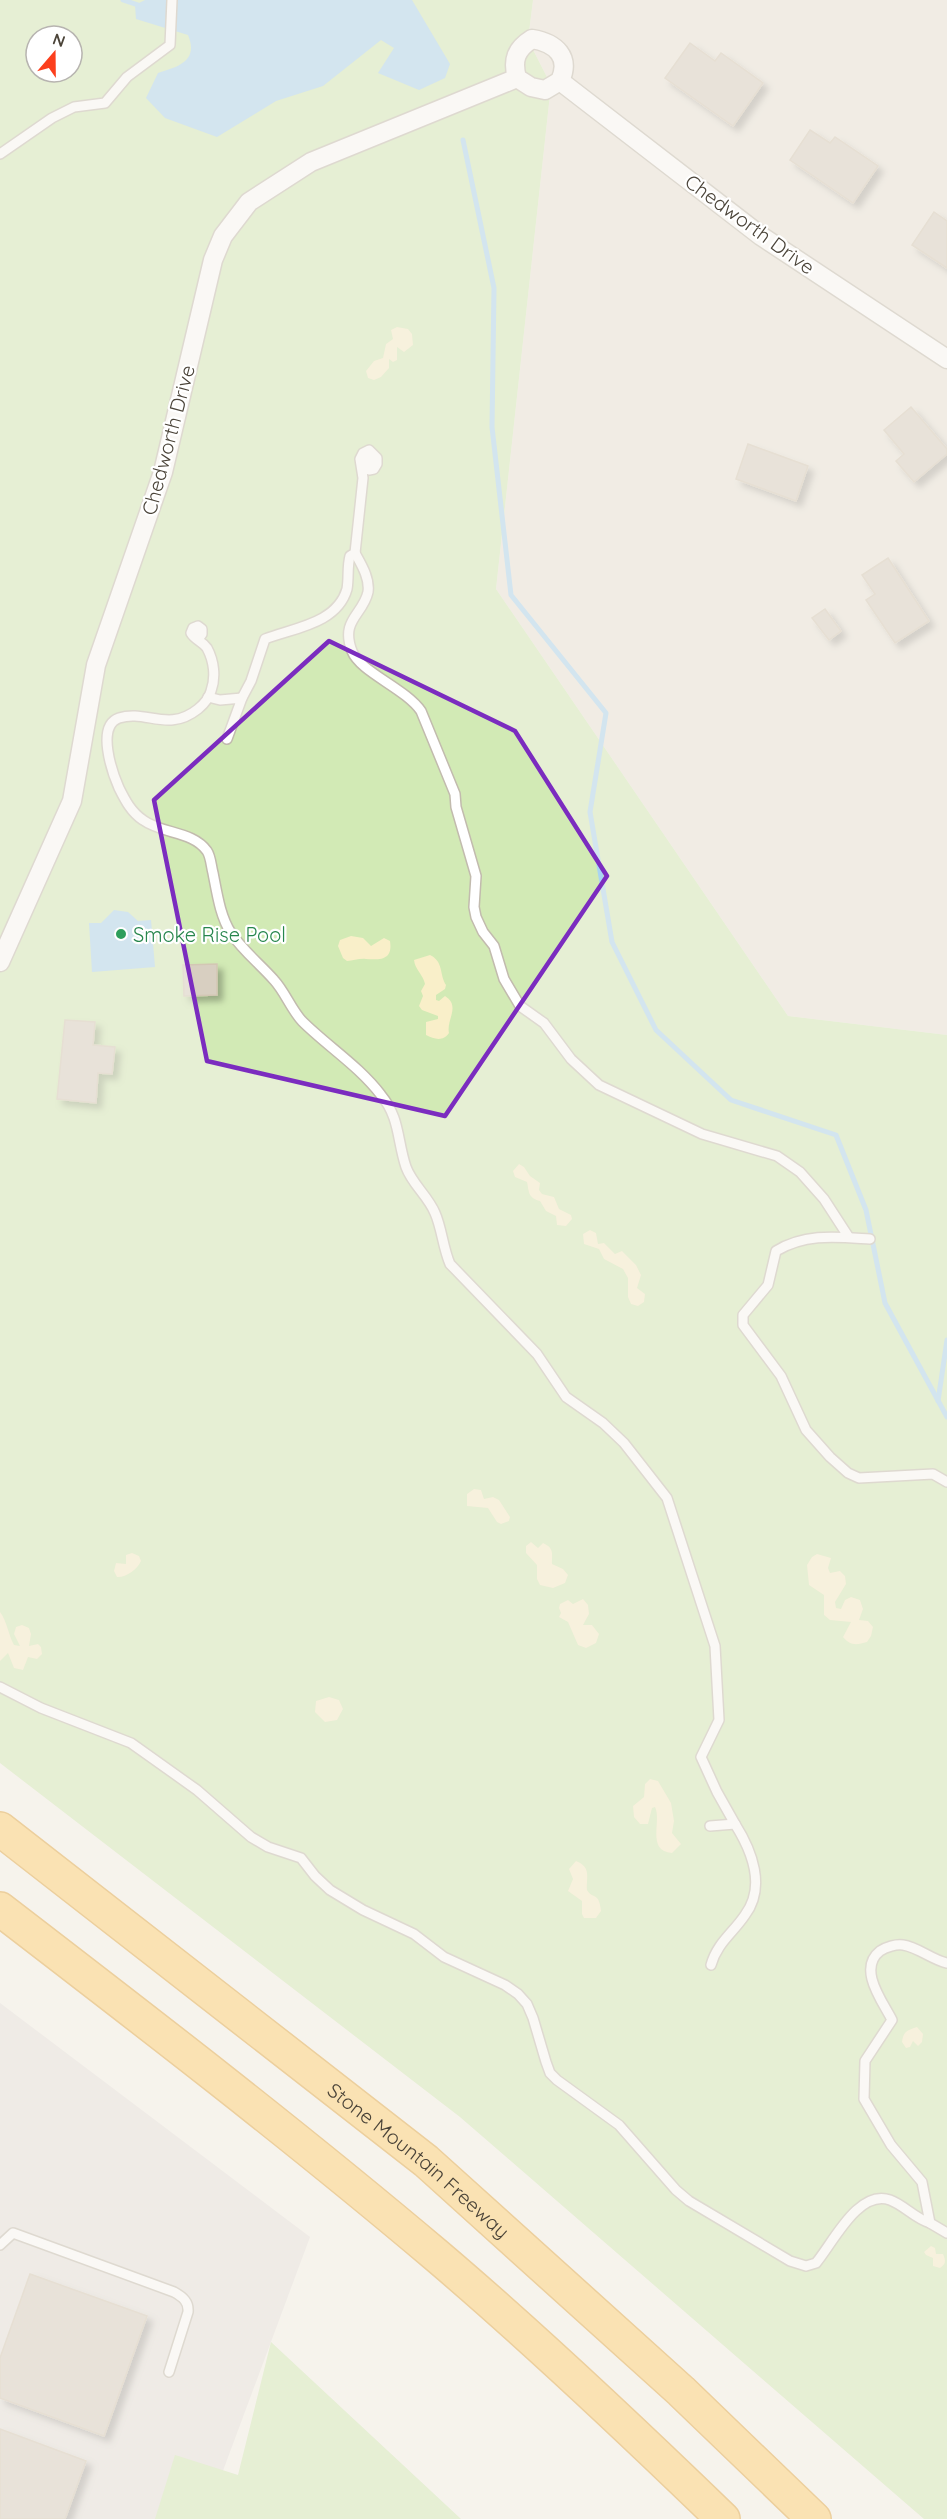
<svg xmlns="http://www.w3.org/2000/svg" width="947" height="2519" font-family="Quicksand,sans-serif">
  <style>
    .residential { fill: #eae5da }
    .industrial { fill: #e6e2dd }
    .green { fill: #d2eab5; fill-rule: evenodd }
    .sand { fill: #f9efc9 }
    .water { fill: #a9d4f2 }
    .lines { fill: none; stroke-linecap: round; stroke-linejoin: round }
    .stream { stroke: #a9d4f2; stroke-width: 5 }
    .building { fill: #d8cfc1; stroke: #d3c7b4; stroke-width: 1.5; filter: url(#shadow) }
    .service-casing { stroke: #c2bbae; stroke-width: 12 }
    .minor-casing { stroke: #c2bbae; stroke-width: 21 }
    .motorway-casing { stroke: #e0a43c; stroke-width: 36 }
    .service { stroke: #fff; stroke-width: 9 }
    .minor { stroke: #fff; stroke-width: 18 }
    .motorway { stroke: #ffcf6e; stroke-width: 33 }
    .marked { fill: none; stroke: #7b2cbf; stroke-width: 4.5; stroke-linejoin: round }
    .leisure-dot { fill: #2e9e5b; stroke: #fff; stroke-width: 2 }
    .labels { text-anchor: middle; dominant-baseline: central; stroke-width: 4.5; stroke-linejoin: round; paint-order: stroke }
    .street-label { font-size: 20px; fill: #4b4439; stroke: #fff }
    .leisure-label { font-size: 20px; fill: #27864d; stroke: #fff; text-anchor: start }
  </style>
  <defs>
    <filter id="shadow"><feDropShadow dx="5.5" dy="5.5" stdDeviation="3" flood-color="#0004"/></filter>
  </defs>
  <rect width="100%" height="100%" fill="#f6f3ec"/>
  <!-- residential -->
  <path class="residential" d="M533,0H947V1035L788,1016L496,589L551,85L528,40Z"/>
  <!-- industrial -->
  <path class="industrial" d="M0,2003L310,2237L205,2519H0Z"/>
  <!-- green -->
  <g class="green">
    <path d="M0,0H533L528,40L551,85L496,589L788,1016L947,1035V2519H924L460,2117L0,1763ZM36,36H72V72H36Z"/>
    <path d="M271,2342L461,2519H155L175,2455L238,2475Z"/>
  </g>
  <!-- sand -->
  <g class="sand">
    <path d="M397,327L408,329L412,334L413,345L404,352L397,347V360L393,362L389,359V368L381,377L374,380L368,378L366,371L374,361L383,358L386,344L393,339L391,330Z"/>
    <path d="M351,936L363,938L371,946L384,938L390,941C393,960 381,960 366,959C360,958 353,961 347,961L343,958L338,946L340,940Z"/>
    <path d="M430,955C444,962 439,974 446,985L445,989L436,995V1000L439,1001L445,996C461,1006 446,1020 449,1033C443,1042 434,1039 426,1035V1022L438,1019V1016L422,1010L419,1006L423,996L421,991L425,984C423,974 415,970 414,960Z"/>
    <path d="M519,1164L524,1167L530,1176L540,1183L539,1190L542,1194L554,1197L559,1209L571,1215L572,1219L566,1226L557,1225L556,1216L546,1211L540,1201C528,1198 529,1192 527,1182L515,1177L513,1171Z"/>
    <path d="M590,1230L596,1233L598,1244L604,1243L615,1254L622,1251L636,1265L641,1275L637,1288L645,1294L644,1302L638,1306L631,1304L628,1297V1278L623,1269L604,1259L599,1249L584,1244L583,1234Z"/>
    <path d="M474,1489L481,1490L484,1499L493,1497L499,1500L510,1517L509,1521L501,1524L497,1522L488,1508L467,1506V1494Z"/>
    <path d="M531,1542L538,1548L543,1543C554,1548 552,1553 552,1564L563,1569L568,1575L565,1583L553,1588L540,1585L537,1579V1565L526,1553V1546Z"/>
    <path d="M132,1553L139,1556L141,1561C138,1569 125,1578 117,1577L114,1571L116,1563L126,1564V1555Z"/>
    <path d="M817,1554L831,1558L828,1568L830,1573L840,1571L845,1576L846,1584L835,1602L836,1608L841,1609L845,1600L851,1597L860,1600L863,1609L859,1620L868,1621L873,1627L871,1636L867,1642C857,1645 850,1646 843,1637L851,1622L830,1620L824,1615V1595L809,1585L807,1565L812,1557Z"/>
    <path d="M583,1599L588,1605L589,1614L583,1625H592L599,1634L596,1643L586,1648L578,1645L568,1622L559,1617L561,1613L559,1608L560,1604L568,1600L573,1604Z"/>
    <path d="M0,1612C7,1621 8,1634 14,1645L20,1646L14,1634L16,1627L22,1625L29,1628L31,1634L29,1646L38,1644L41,1647L42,1654L37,1659L28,1657L23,1670L14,1668L8,1653L0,1661Z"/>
    <path d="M329,1697L339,1700L343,1709L337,1720L325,1722L315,1712L316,1701Z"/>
    <path d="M650,1779L658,1781L671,1803L674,1821L672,1833L681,1844L672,1853C646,1851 662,1821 655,1807L652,1808L648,1824H640L634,1817L633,1806L644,1797L645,1784Z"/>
    <path d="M576,1861C592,1867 586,1878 587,1890C593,1900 599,1891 601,1911L596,1918H584L582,1914V1901L568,1891L573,1879L569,1869Z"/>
    <path d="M917,2027L923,2034L922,2042L918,2046L913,2041L910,2047L906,2048L902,2042C903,2032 907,2030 917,2027Z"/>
    <path d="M931,2246L935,2248L936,2254H943C946,2261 946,2264 940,2268L933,2266V2258L926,2255L924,2252Z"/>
  </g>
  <!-- water -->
  <g class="water">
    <path d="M145,0H412L450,64L445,78L419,90L378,73L394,48L381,40L323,86L276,101L217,137L165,118L146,98L158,73C178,67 199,61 188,35L136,19L135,5Z"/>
    <path d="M114,910L128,912L138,921L151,920L155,967L92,972L89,923H101Z"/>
  </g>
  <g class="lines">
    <!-- stream -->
    <g class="stream">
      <path d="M123,0L141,6"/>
      <path d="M463,140L494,288L492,427L511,595L606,713L590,812L612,942L656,1030L731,1100L836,1135L866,1210L885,1303L947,1417"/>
      <path d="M938,1401L947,1340"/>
    </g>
  </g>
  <!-- building -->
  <g class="building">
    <path d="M690,43L715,61L721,53L763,83L733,126L665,78Z"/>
    <path d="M810,130L830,143L835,137L878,166L853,203L790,160Z"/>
    <path d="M934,212L947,221V268L912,245Z"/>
    <path d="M911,407L947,449V454L914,482L896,461L904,454L884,430Z"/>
    <path d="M748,444L808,466L796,501L736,479Z"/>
    <path d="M888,558L929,621L895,643L866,600L875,594L862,575Z"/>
    <path d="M825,609L841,631L829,640L812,618Z"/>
    <path d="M217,964V995L184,996L183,965Z"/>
    <path d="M65,1020L95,1022L93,1045L115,1047L112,1074L98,1073L96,1103L57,1099Z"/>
    <path d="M30,2274L147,2316L104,2436L0,2398V2358Z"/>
    <path d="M0,2429L86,2461L65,2519H0Z"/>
  </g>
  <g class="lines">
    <defs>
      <g id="service">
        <path d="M0,154L52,118L74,107L105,103L127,77L170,45L172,0"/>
        <path d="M355,553C361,564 370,578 368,592C363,615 340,620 352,651C360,672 405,688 421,711L455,794L456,807L476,876L474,907L476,917L483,932L494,946L504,979L520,1006L544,1023L571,1059L599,1085L702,1134L777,1156L800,1172L824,1199L848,1236"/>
        <path d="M198,632L196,630L194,633L199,638L202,634V629L198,626L193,628L191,633C195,640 202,641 207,648C214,661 216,677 211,691C209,699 204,704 198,709C168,733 146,709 119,718C96,726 112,772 119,788C125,800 131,812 143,820C162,834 193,831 207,851C211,857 211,866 213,873C217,893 220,916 231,933C243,951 260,964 274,980C285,992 291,1009 302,1021C327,1046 359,1066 381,1095C400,1118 397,1140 406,1167C412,1184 428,1196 435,1213C442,1229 443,1248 450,1264L537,1354L566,1397L603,1423L624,1443L667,1498L715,1646L719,1720L701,1757L717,1792L735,1824"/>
        <path d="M208,697L220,700L242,698L227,739"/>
        <path d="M242,698L251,681L265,639C293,628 337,624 347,589C349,578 347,567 350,556L355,553L363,478L360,459L363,453L369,450L377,458V464L374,469L369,470L364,467V460L369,455L375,458L374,465L369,466V461"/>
        <path d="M870,1239C837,1237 806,1233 776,1251L768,1285L743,1315V1325L781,1376L806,1430L830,1457L848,1473L859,1478L933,1474L947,1482"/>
        <path d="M0,1687L41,1708L131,1743L197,1790L251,1837L268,1847L301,1858L315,1876L330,1890L363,1910L414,1934L444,1957L505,1985L518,1994L527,2004L533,2018L546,2062L550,2073L557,2080L619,2125L676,2190L689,2201L790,2261L806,2266L816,2263C833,2243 858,2189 890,2200C904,2205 914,2218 930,2223"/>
        <path d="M710,1826L735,1824C752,1851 766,1887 745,1915C733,1933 717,1943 711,1965"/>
        <path d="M947,1963C932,1960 918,1947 903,1945C896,1944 886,1947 880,1951C857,1969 883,2002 892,2020L865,2061L864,2099L891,2145L922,2182L930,2223L947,2233"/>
        <path d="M0,2245L13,2233L174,2292C183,2297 189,2302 188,2312L169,2372"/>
      </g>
      <g id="minor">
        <path d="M532,39C556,43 571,57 560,81L545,90L531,87L517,78C512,60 516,49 532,39Z"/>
        <path d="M560,81L761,236L947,359"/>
        <path d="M0,962L72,801L96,665L163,472L213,260L223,236L249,202L311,162L517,78"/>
      </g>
      <g id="motorway">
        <path id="s1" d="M0,1829L426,2161L681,2391L814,2519"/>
        <path d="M0,1909C147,2022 294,2135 436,2255C535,2339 630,2429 723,2519"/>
      </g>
    </defs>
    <!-- service casing -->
    <use href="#service" class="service-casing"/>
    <!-- minor casing -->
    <use href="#minor" class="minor-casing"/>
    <!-- motorway casing -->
    <use href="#motorway" class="motorway-casing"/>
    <!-- service -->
    <use href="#service" class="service"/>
    <!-- minor -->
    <use href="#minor" class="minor"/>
    <!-- motorway -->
    <use href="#motorway" class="motorway"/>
  </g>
  <!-- marked area -->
  <path d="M0 0H947V2519H0ZM329,641L515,731L607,876L445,1116L207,1061L154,800Z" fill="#f6f3ec" fill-opacity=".55" fill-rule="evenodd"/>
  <path class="marked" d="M329,641L515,731L607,876L445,1116L207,1061L154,800Z"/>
  <!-- markers -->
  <circle class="leisure-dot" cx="121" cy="934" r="6"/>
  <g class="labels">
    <!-- street labels -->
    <g class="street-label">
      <text transform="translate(750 224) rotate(36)">Chedworth Drive</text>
      <text transform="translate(168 440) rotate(-75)">Chedworth Drive</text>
      <text stroke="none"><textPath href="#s1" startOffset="534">Stone Mountain Freeway</textPath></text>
    </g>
    <!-- leisure labels -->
    <g class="leisure-label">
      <text x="133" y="934">Smoke Rise Pool</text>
    </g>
  </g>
  <!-- north arrow -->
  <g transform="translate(54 54) rotate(20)"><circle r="28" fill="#ffffff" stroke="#b7b4b0" stroke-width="1.5"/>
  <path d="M0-4.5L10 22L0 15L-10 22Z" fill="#fc3f1d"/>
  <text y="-9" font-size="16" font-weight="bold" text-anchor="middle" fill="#4b4439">N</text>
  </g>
</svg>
